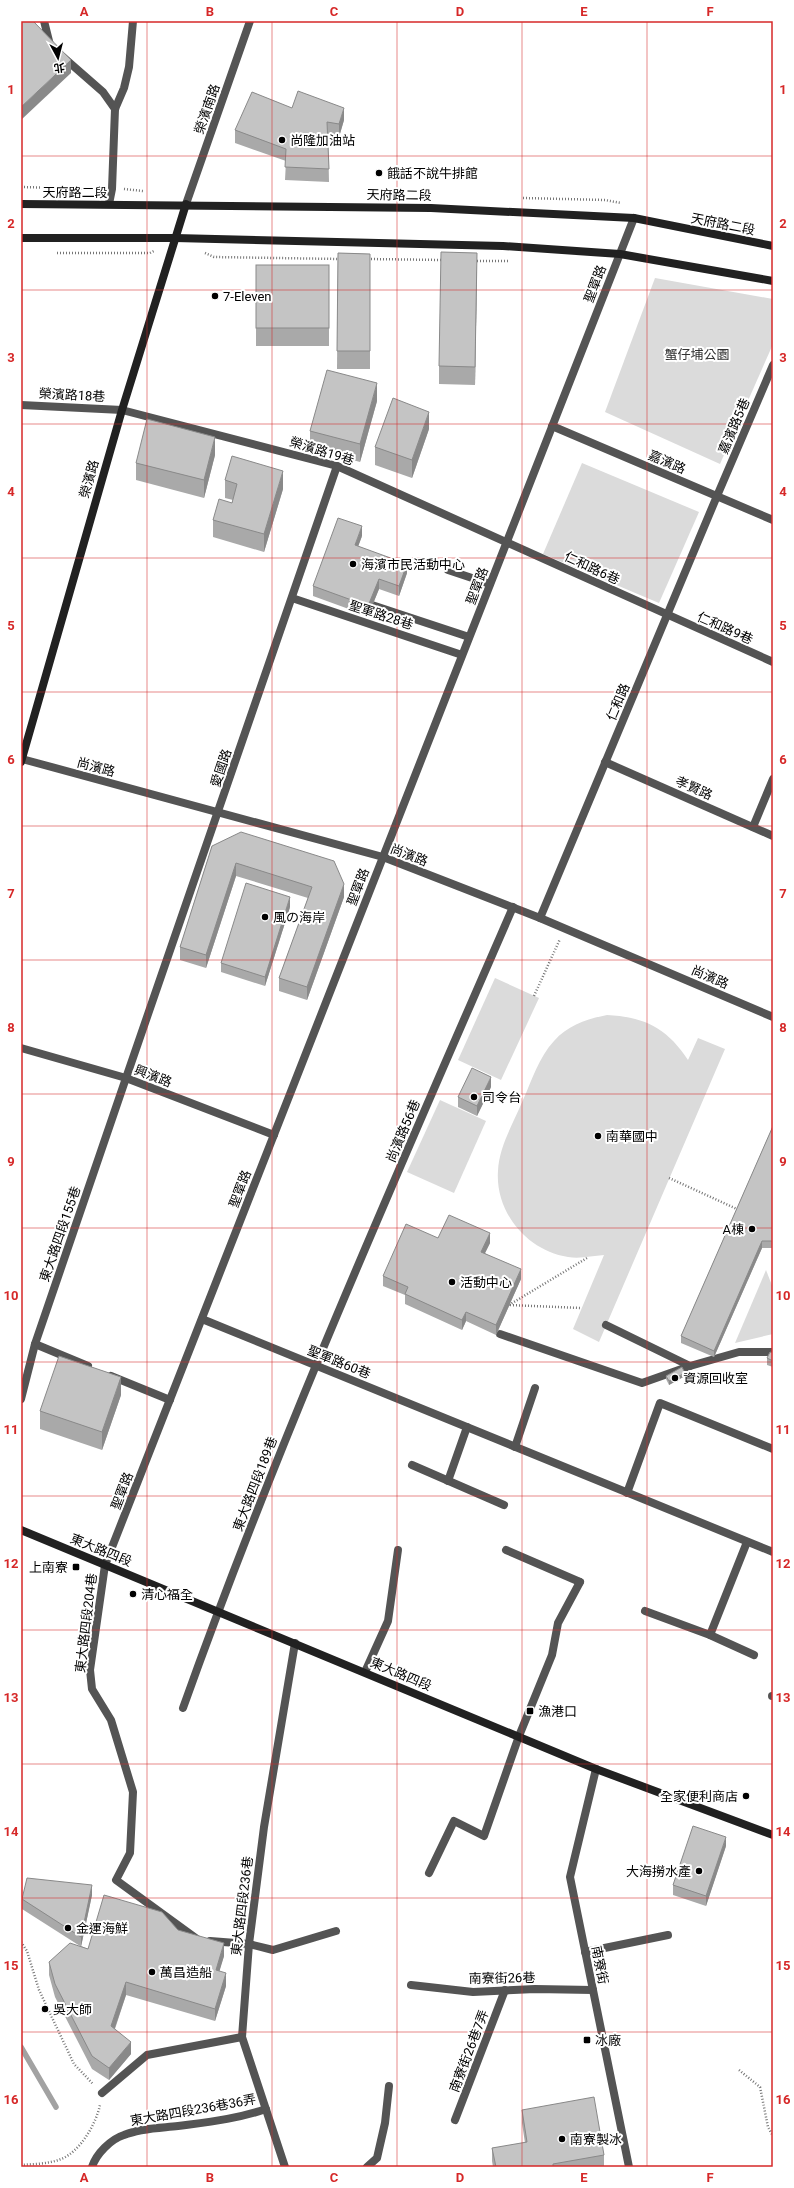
<svg xmlns="http://www.w3.org/2000/svg" width="794" height="2188" font-family="Roboto,'Noto Sans TC','Noto Sans JP',sans-serif">
  <style>
    .green { fill: #dbdbdb }
    .lines { fill: none; stroke-linecap: round; stroke-linejoin: round }
    .stream { stroke: #a2a2a2; stroke-width: 5.5 }
    .path { stroke: #767676; stroke-width: 2.5; stroke-dasharray: 1 2; stroke-linecap: butt }
    .lane { stroke: #545454; stroke-width: 8 }
    .street { stroke: #545454; stroke-width: 8 }
    .secondary { stroke: #212121; stroke-width: 8 }
    .wall { fill: #a9a9a9 }
    .shaded-wall { fill: #898989 }
    .building { fill: #c4c4c4; stroke: #898989 }
    .grid { fill: none; stroke: #d62828; stroke-width: 1; stroke-opacity: 0.55 }
    .poi-dot { fill: #000; stroke: #fff; stroke-width: 1.5 }
    .labels { text-anchor: middle; dominant-baseline: central; stroke-width: 4; stroke-linejoin: round; paint-order: stroke }
    .street-label { font-size: 13px; fill: #000; stroke: #fff }
    .poi-label { font-size: 13px; fill: #000; stroke: #fff; text-anchor: start }
    .park-label { font-size: 13px; fill: #323232; stroke: #fff }
    .neatline { fill: none; stroke: #d62828; stroke-width: 1.5 }
    .grid-label { font-size: 13px; text-anchor: middle; font-weight: bold; fill: #d62828 }
  </style>
  <rect width="100%" height="100%" fill="#fff"/>
  <!-- green -->
  <g class="green">
    <path d="M655,278L773,299V344L720,464L605,412Z"/>
    <path d="M582,463L699,512L659,603L543,554Z"/>
    <path d="M495,978L539,998L501,1080L458,1060Z"/>
    <path d="M607,1015C645,1017 667,1028 688,1060L698,1038L725,1049L599,1342L573,1329L604,1255C592,1256 580,1259 568,1257C527,1251 495,1212 498,1171C499,1146 514,1122 523,1100C532,1080 539,1057 554,1041C568,1025 587,1019 607,1015Z"/>
    <path d="M440,1100L486,1121L454,1193L407,1172Z"/>
    <path d="M766,1270L773,1288V1334L735,1343Z"/>
  </g>
  <g class="lines">
    <!-- stream -->
    <path class="stream" d="M21,2047L56,2107"/>
    <!-- path -->
    <g class="path">
      <path d="M21,187L99,189"/>
      <path d="M124,189L143,191"/>
      <path d="M523,198L605,200L621,203"/>
      <path d="M57,253H150L154,251"/>
      <path d="M205,253L214,257L339,259"/>
      <path d="M368,259L443,260"/>
      <path d="M474,261H509"/>
      <path d="M534,996L560,939"/>
      <path d="M669,1178L739,1210"/>
      <path d="M509,1305L587,1258"/>
      <path d="M510,1305L581,1308"/>
      <path d="M21,1942L27,1951L39,1990L74,2064L93,2084"/>
      <path d="M739,2070L760,2087L768,2127L773,2136"/>
      <path d="M21,2165C34,2164 49,2164 61,2159C80,2152 96,2124 100,2105"/>
    </g>
    <!-- lane -->
    <g class="lane">
      <path d="M44,21L50,45"/>
      <path d="M63,57L103,92L115,109"/>
      <path d="M109,204L112,189L115,109L124,88L129,67L133,21"/>
      <path d="M21,405L122,410L337,466L773,662"/>
      <path d="M717,496L773,365"/>
      <path d="M448,570L490,584"/>
      <path d="M292,598L462,655"/>
      <path d="M372,605L469,637"/>
      <path d="M753,827L773,779"/>
      <path d="M202,1319L773,1552"/>
      <path d="M606,1325L690,1366L739,1352H773"/>
      <path d="M500,1334L642,1383L690,1366"/>
      <path d="M35,1344L88,1366"/>
      <path d="M111,1376L170,1400"/>
      <path d="M21,1399L35,1344L126,1078"/>
      <path d="M515,1447L535,1388"/>
      <path d="M627,1493L660,1403L773,1449"/>
      <path d="M105,1565L90,1670L92,1689L111,1720L133,1792L130,1853L116,1880L197,1939"/>
      <path d="M645,1611L710,1635L754,1655"/>
      <path d="M710,1635L747,1542"/>
      <path d="M365,1672L388,1621L398,1550"/>
      <path d="M772,1696H773"/>
      <path d="M183,1708C280,1436 398,1172 513,907"/>
      <path d="M429,1873L454,1821L484,1836L519,1736L552,1655L558,1623L580,1582"/>
      <path d="M210,1941L249,1944L273,1950L336,1931"/>
      <path d="M585,1952L668,1935"/>
      <path d="M411,1985L473,1992L535,1989L593,1990"/>
      <path d="M102,2093L147,2055L242,2037"/>
      <path d="M455,2120L505,1990"/>
      <path d="M92,2167C96,2154 111,2139 124,2135C141,2128 160,2128 178,2126C208,2122 237,2119 266,2109"/>
      <path d="M285,2167L242,2037L249,1944L264,1827L295,1643"/>
      <path d="M367,2167L377,2158L385,2123L389,2086"/>
    </g>
    <!-- street -->
    <g class="street">
      <path d="M186,204L250,21"/>
      <path d="M552,426L773,520"/>
      <path d="M22,759L383,857L540,918L773,1017"/>
      <path d="M605,762L773,836"/>
      <path d="M540,918L717,496"/>
      <path d="M21,1048L126,1078L274,1135"/>
      <path d="M126,1078L337,466"/>
      <path d="M412,1465L504,1505"/>
      <path d="M448,1481L467,1427"/>
      <path d="M506,1550L580,1582"/>
      <path d="M105,1565L634,218"/>
      <path d="M596,1769L570,1877L629,2167"/>
    </g>
    <!-- secondary -->
    <g class="secondary">
      <path d="M21,204L431,208L634,218L773,246"/>
      <path d="M21,238H175L503,246L620,254L773,281"/>
      <path d="M21,762L122,410L186,204"/>
      <path d="M21,1530L596,1769L773,1835"/>
    </g>
  </g>
  <!-- wall -->
  <g class="wall">
    <path d="M292,108L344,120L339,137L328,135L329,182L285,180L286,161L235,143V130Z"/>
    <path d="M338,253L370,254V369H337Z"/>
    <rect x="256" y="265" width="73" height="81"/>
    <path d="M477,270L475,385L439,384V366Z"/>
    <path d="M377,401L360,462L310,448V431Z"/>
    <path d="M429,429L412,478L375,465V447Z"/>
    <path d="M215,455L204,498L136,480V463Z"/>
    <path d="M225,480L283,489L264,552L213,537V520L232,503L233,500L225,498Z"/>
    <path d="M362,536L358,546L407,573L399,596L379,589L368,616L313,596V586Z"/>
    <path d="M212,846L344,897L307,1000L279,991V978L308,898L236,876L206,968L180,960V947Z"/>
    <path d="M290,907L265,986L221,972V963Z"/>
    <path d="M491,1087L477,1116L458,1107V1097Z"/>
    <path d="M773,1126V1248H762L714,1357L681,1343V1336Z"/>
    <path d="M438,1238L490,1243L485,1253L521,1279L496,1335L466,1321L462,1330L405,1304V1295L383,1286V1276Z"/>
    <path d="M773,1353V1367L767,1365V1358Z"/>
    <path d="M666,1376H685L669,1385L666,1379Z"/>
    <path d="M121,1395L102,1450L40,1429V1411Z"/>
    <path d="M726,1846L706,1906L673,1895V1885Z"/>
    <path d="M92,1895L81,1946L88,1949L178,1930L224,1956L219,1971L226,1986L215,2021L126,1995L115,2029L131,2054L109,2080L92,2069L55,1997L49,1975V1962L80,1946L22,1909V1899Z"/>
    <path d="M522,2110L604,2155V2167H493L492,2161V2148L525,2143L522,2123Z"/>
  </g>
  <!-- shaded-wall -->
  <g class="shaded-wall">
    <path d="M71,60V73L21,120V107Z"/>
    <path d="M344,108V120L339,137V124Z"/>
    <path d="M477,253V270L475,385V367Z"/>
    <path d="M377,383V401L360,462V444Z"/>
    <path d="M429,412V429L412,478V460Z"/>
    <path d="M215,437V455L204,498V480Z"/>
    <path d="M283,471V489L264,552V534Z"/>
    <path d="M362,526V536L355,555V545Z"/>
    <path d="M407,564V573L399,596V586Z"/>
    <path d="M379,579V589L368,616V606Z"/>
    <path d="M236,863V876L206,968V955Z"/>
    <path d="M344,884V897L307,1000V987Z"/>
    <path d="M290,897V907L265,986V977Z"/>
    <path d="M491,1077V1087L477,1116V1106Z"/>
    <path d="M490,1233V1243L481,1261V1252Z"/>
    <path d="M762,1241V1248L714,1357V1351Z"/>
    <path d="M521,1269V1279L496,1335V1325Z"/>
    <path d="M466,1312V1321L462,1330V1320Z"/>
    <path d="M685,1373V1376L669,1385V1381Z"/>
    <path d="M121,1377V1395L102,1450V1432Z"/>
    <path d="M726,1837V1846L706,1906V1896Z"/>
    <path d="M92,1885V1895L81,1947V1937Z"/>
    <path d="M224,1943V1956L216,1983V1970Z"/>
    <path d="M226,1973V1986L215,2021V2009Z"/>
    <path d="M126,1982V1995L111,2039V2026Z"/>
    <path d="M131,2042V2054L109,2080V2068Z"/>
  </g>
  <!-- building -->
  <g class="building">
    <path d="M21,21H33L71,60L21,107Z"/>
    <path d="M298,91L344,108L339,124L327,122L329,169L285,167L286,149L235,130L252,92L292,108Z"/>
    <path d="M441,252L477,253L475,367L439,366Z"/>
    <path d="M338,253L370,254V351H337Z"/>
    <rect x="256" y="265" width="73" height="63"/>
    <path d="M327,370L377,383L360,444L310,431Z"/>
    <path d="M393,398L429,412L412,460L375,447Z"/>
    <path d="M147,419L215,437L204,480L136,463Z"/>
    <path d="M232,456L283,471L264,534L213,520L219,499L232,503L237,484L225,480Z"/>
    <path d="M338,518L362,526L355,545L407,564L399,586L379,579L368,606L313,586Z"/>
    <path d="M241,832L334,861L344,884L307,987L279,978L312,887L236,863L206,955L180,947L212,846Z"/>
    <path d="M246,883L290,897L265,977L221,963Z"/>
    <path d="M472,1068L491,1077L477,1106L458,1097Z"/>
    <path d="M773,1126V1241H762L714,1351L681,1336Z"/>
    <path d="M449,1215L490,1233L481,1252L521,1269L496,1325L466,1312L462,1320L405,1294L408,1287L383,1276L406,1224L438,1238Z"/>
    <path d="M770,1352L773,1353V1361L767,1358Z"/>
    <path d="M59,1356L121,1377L102,1432L40,1411Z"/>
    <path d="M682,1367L685,1373L669,1381L666,1376Z"/>
    <path d="M693,1826L726,1837L706,1896L673,1885Z"/>
    <path d="M27,1878L92,1885L81,1937L22,1899Z"/>
    <path d="M104,1895L162,1912L178,1930L224,1943L216,1970L226,1973L215,2009L126,1982L111,2026L131,2042L109,2068L92,2056L55,1984L49,1962L70,1943L88,1949Z"/>
    <path d="M594,2097L604,2155L553,2164V2167H496L492,2148L527,2142L522,2110Z"/>
  </g>
  <!-- grid -->
  <path class="grid" d="M147,21V2167M272,21V2167M397,21V2167M522,21V2167M647,21V2167M21,156H773M21,290H773M21,424H773M21,558H773M21,692H773M21,826H773M21,960H773M21,1094H773M21,1228H773M21,1362H773M21,1496H773M21,1630H773M21,1764H773M21,1898H773M21,2032H773"/>
  <!-- markers -->
  <g class="poi-dot">
    <circle cx="282" cy="140" r="4"/>
    <circle cx="379" cy="173" r="4"/>
    <circle cx="215" cy="296" r="4"/>
    <circle cx="353" cy="564" r="4"/>
    <circle cx="265" cy="917" r="4"/>
    <circle cx="474" cy="1097" r="4"/>
    <circle cx="598" cy="1136" r="4"/>
    <circle cx="752" cy="1229" r="4"/>
    <circle cx="452" cy="1282" r="4"/>
    <circle cx="675" cy="1378" r="4"/>
    <rect x="72" y="1563" width="8" height="8" rx="2"/>
    <circle cx="133" cy="1594" r="4"/>
    <rect x="526" y="1707" width="8" height="8" rx="2"/>
    <circle cx="746" cy="1796" r="4"/>
    <circle cx="699" cy="1871" r="4"/>
    <circle cx="68" cy="1928" r="4"/>
    <circle cx="152" cy="1972" r="4"/>
    <circle cx="45" cy="2009" r="4"/>
    <rect x="583" y="2036" width="8" height="8" rx="2"/>
    <circle cx="562" cy="2139" r="4"/>
  </g>
  <g class="labels">
    <!-- street labels -->
    <g class="street-label">
      <text transform="translate(207 109) rotate(-71)">榮濱南路</text>
      <text x="75" y="192">天府路二段</text>
      <text transform="translate(399 195) rotate(1)">天府路二段</text>
      <text transform="translate(723 224) rotate(11)">天府路二段</text>
      <text transform="translate(595 284) rotate(-69)">聖軍路</text>
      <text transform="translate(72 395) rotate(3)">榮濱路18巷</text>
      <text transform="translate(734 426) rotate(-67)">嘉濱路5巷</text>
      <text transform="translate(322 451) rotate(17)">榮濱路19巷</text>
      <text transform="translate(667 462) rotate(23)">嘉濱路</text>
      <text transform="translate(89 479) rotate(-74)">榮濱路</text>
      <text transform="translate(592 568) rotate(25)">仁和路6巷</text>
      <text transform="translate(477 586) rotate(-69)">聖軍路</text>
      <text transform="translate(381 615) rotate(18)">聖軍路28巷</text>
      <text transform="translate(725 628) rotate(24)">仁和路9巷</text>
      <text transform="translate(618 702) rotate(-67)">仁和路</text>
      <text transform="translate(96 767) rotate(15)">尚濱路</text>
      <text transform="translate(221 768) rotate(-71)">愛國路</text>
      <text transform="translate(694 788) rotate(24)">孝賢路</text>
      <text transform="translate(409 855) rotate(21)">尚濱路</text>
      <text transform="translate(358 887) rotate(-69)">聖軍路</text>
      <text transform="translate(710 977) rotate(23)">尚濱路</text>
      <text transform="translate(153 1076) rotate(21)">興濱路</text>
      <text transform="translate(403 1131) rotate(-67)">尚濱路56巷</text>
      <text transform="translate(240 1189) rotate(-69)">聖軍路</text>
      <text transform="translate(60 1234) rotate(-71)">東大路四段155巷</text>
      <text transform="translate(339 1362) rotate(22)">聖軍路60巷</text>
      <text transform="translate(255 1484) rotate(-69)">東大路四段189巷</text>
      <text transform="translate(122 1491) rotate(-69)">聖軍路</text>
      <text transform="translate(101 1550) rotate(22)">東大路四段</text>
      <text transform="translate(86 1623) rotate(-83)">東大路四段204巷</text>
      <text transform="translate(401 1674) rotate(23)">東大路四段</text>
      <text transform="translate(242 1906) rotate(-83)">東大路四段236巷</text>
      <text transform="translate(600 1965) rotate(79)">南寮街</text>
      <text transform="translate(502 1978) rotate(-1)">南寮街26巷</text>
      <text transform="translate(469 2051) rotate(-69)">南寮街26巷7弄</text>
      <text transform="translate(193 2110) rotate(-10)">東大路四段236巷36弄</text>
    </g>
    <!-- poi labels -->
    <g class="poi-label">
      <text x="290" y="140">尚隆加油站</text>
      <text x="387" y="173">餓話不說牛排館</text>
      <text x="223" y="296">7-Eleven</text>
      <text x="361" y="564">海濱市民活動中心</text>
      <text x="273" y="917">風の海岸</text>
      <text x="482" y="1097">司令台</text>
      <text x="606" y="1136">南華國中</text>
      <text x="744" y="1229" text-anchor="end">A棟</text>
      <text x="460" y="1282">活動中心</text>
      <text x="683" y="1378">資源回收室</text>
      <text x="68" y="1567" text-anchor="end">上南寮</text>
      <text x="141" y="1594">清心福全</text>
      <text x="538" y="1711">漁港口</text>
      <text x="738" y="1796" text-anchor="end">全家便利商店</text>
      <text x="691" y="1871" text-anchor="end">大海撈水產</text>
      <text x="76" y="1928">金運海鮮</text>
      <text x="160" y="1972">萬昌造船</text>
      <text x="53" y="2009">吳大師</text>
      <text x="595" y="2040">冰廠</text>
      <text x="570" y="2139">南寮製冰</text>
    </g>
    <!-- park labels -->
    <g class="park-label">
      <text x="697" y="354">蟹仔埔公園</text>
    </g>
  </g>
  <!-- border -->
  <rect width="794" height="2188" fill="none" stroke="#ffffff" stroke-width="44"/>
  <!-- north arrow -->
  <g transform="translate(58 58) rotate(173)" stroke="#ffffff" stroke-width="3" paint-order="stroke">
  <path d="M0-3L7 15L0 10L-7 15Z" fill="#000000"/>
  <text y="-6" font-size="11" font-weight="bold" text-anchor="middle" fill="#000000">北</text>
  </g>
  <rect x="22" y="22" width="750" height="2144" class="neatline"/>
  <g class="grid-label">
    <text x="84" y="16">A</text>
    <text x="210" y="16">B</text>
    <text x="334" y="16">C</text>
    <text x="460" y="16">D</text>
    <text x="584" y="16">E</text>
    <text x="710" y="16">F</text>
    <text x="11" y="94">1</text>
    <text x="783" y="94">1</text>
    <text x="11" y="228">2</text>
    <text x="783" y="228">2</text>
    <text x="11" y="362">3</text>
    <text x="783" y="362">3</text>
    <text x="11" y="496">4</text>
    <text x="783" y="496">4</text>
    <text x="11" y="630">5</text>
    <text x="783" y="630">5</text>
    <text x="11" y="764">6</text>
    <text x="783" y="764">6</text>
    <text x="11" y="898">7</text>
    <text x="783" y="898">7</text>
    <text x="11" y="1032">8</text>
    <text x="783" y="1032">8</text>
    <text x="11" y="1166">9</text>
    <text x="783" y="1166">9</text>
    <text x="11" y="1300">10</text>
    <text x="783" y="1300">10</text>
    <text x="11" y="1434">11</text>
    <text x="783" y="1434">11</text>
    <text x="11" y="1568">12</text>
    <text x="783" y="1568">12</text>
    <text x="11" y="1702">13</text>
    <text x="783" y="1702">13</text>
    <text x="11" y="1836">14</text>
    <text x="783" y="1836">14</text>
    <text x="11" y="1970">15</text>
    <text x="783" y="1970">15</text>
    <text x="11" y="2104">16</text>
    <text x="783" y="2104">16</text>
    <text x="84" y="2182">A</text>
    <text x="210" y="2182">B</text>
    <text x="334" y="2182">C</text>
    <text x="460" y="2182">D</text>
    <text x="584" y="2182">E</text>
    <text x="710" y="2182">F</text>
  </g>
</svg>
